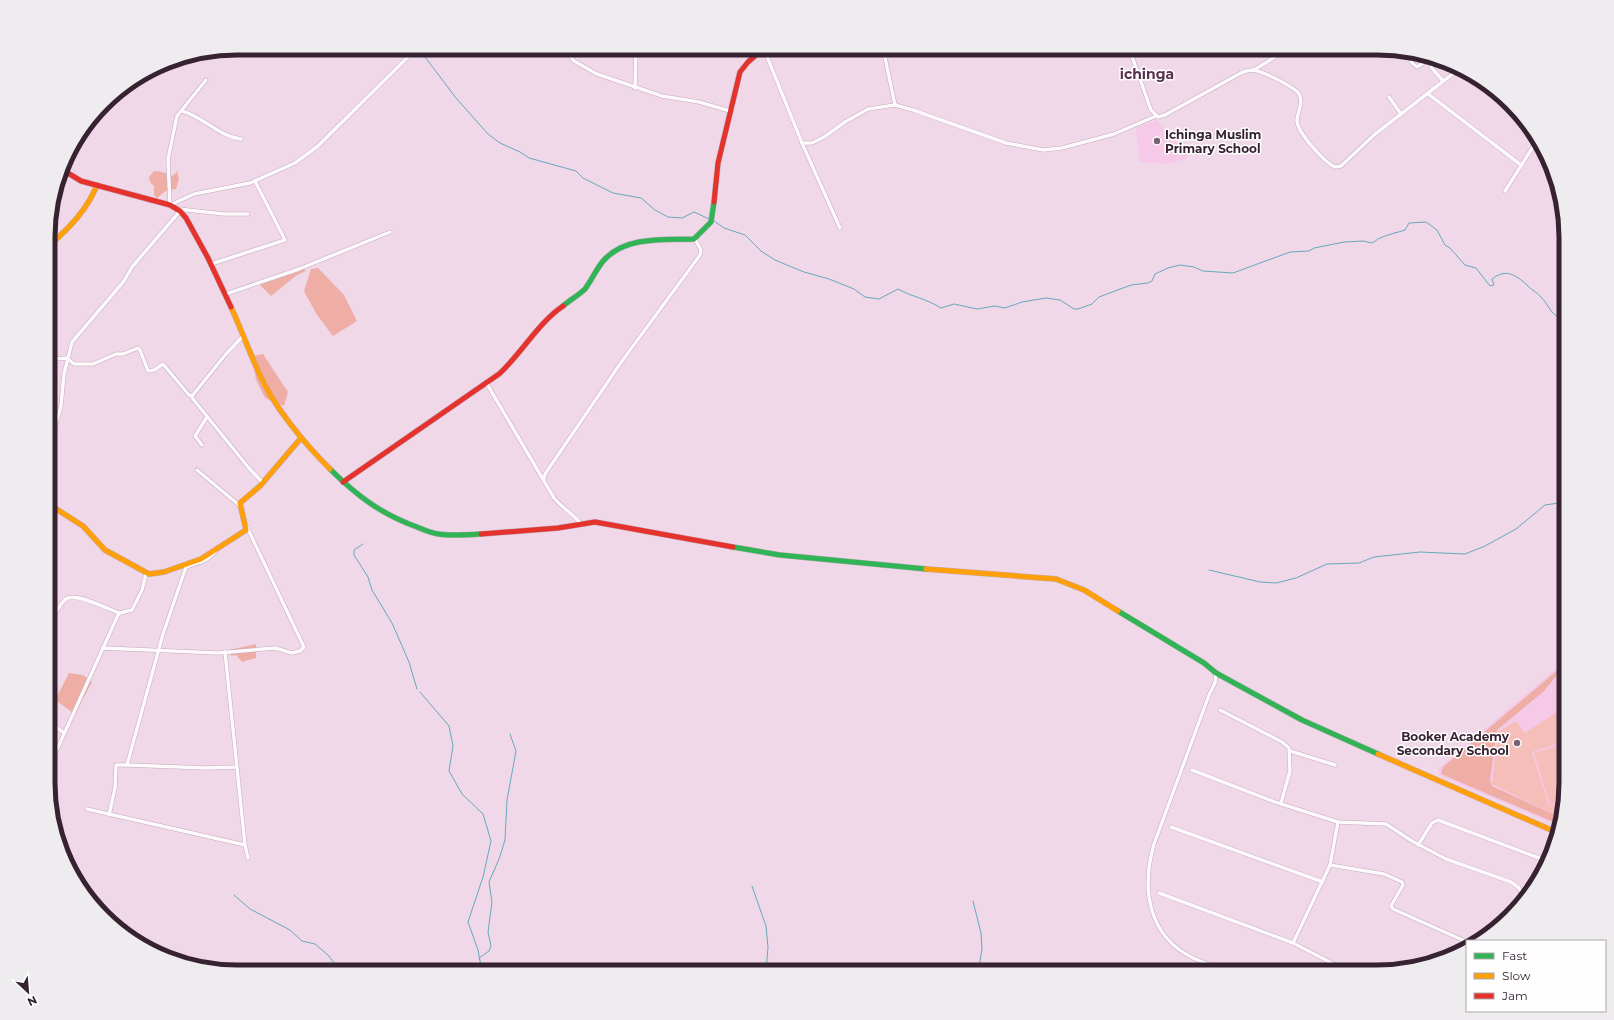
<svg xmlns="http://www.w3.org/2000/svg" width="1614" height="1020" font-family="Montserrat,sans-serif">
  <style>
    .built { fill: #f5c9e7 }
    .green { fill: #f5beb8 }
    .forest { fill: #eeaea5 }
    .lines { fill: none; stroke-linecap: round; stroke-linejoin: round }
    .stream { stroke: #65a9bf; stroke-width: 1 }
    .street-casing { stroke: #c0abb9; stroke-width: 4.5 }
    .fast-casing { stroke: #c0abb9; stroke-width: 6 }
    .slow-casing { stroke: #c0abb9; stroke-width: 6 }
    .jam-casing { stroke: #c0abb9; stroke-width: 6 }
    .street { stroke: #fdf9fc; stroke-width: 3.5 }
    .fast { stroke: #30b455; stroke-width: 5 }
    .slow { stroke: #ff9f0a; stroke-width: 5 }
    .jam { stroke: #e5322d; stroke-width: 5 }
    .poi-dot { fill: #776271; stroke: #fefefe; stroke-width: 1.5 }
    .labels { text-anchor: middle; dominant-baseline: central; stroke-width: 3; stroke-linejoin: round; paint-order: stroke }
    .poi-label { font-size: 12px; font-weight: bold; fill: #362231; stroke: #fefefe; text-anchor: start }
    .quarter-label { font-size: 14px; font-weight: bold; fill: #5a2e4f; stroke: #fefefe }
    .rim { fill: none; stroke: #362231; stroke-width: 5 }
  </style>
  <rect width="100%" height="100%" fill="#f0d8e8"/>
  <!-- built -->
  <g class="built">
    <path d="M1156,120L1188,154L1186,159L1167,164L1140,162L1136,128Z"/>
    <path d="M1566,660V795L1559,826L1438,775L1439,768Z"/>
  </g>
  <!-- green -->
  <g class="green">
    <path d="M1557,712L1566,733V741L1532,752L1549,806L1564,802L1561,818L1492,784L1498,732L1516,721L1525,733Z"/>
    <path d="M1566,743L1565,800L1550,805L1534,753Z"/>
  </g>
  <!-- forest -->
  <g class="forest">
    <path d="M154,171L162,172L173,176L177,171L179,179L176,189L166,191L157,198L154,195V186L150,182L149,177Z"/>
    <path d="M302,268L306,271L297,275L271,296L258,283Z"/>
    <path d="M318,268L344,295L357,321L333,336L317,315L304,291L311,269Z"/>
    <path d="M263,354L288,392L284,406L265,398L256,380L252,356Z"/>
    <path d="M256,644V658L242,662L236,655L231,656L229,650Z"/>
    <path d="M1566,663V668L1557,675L1544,691L1497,730L1490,780L1492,786L1557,816L1559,821L1556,823L1441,774L1443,767Z"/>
    <path d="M69,673L83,675L92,682L75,714L55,700Z"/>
  </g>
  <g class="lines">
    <!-- stream -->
    <g class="stream">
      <path d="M419,49L456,98L488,134L500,143L520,152L529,158L576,171L583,178L613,193L641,198L655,210L668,217L682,218L694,212L709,219"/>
      <path d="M714,221L724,228L745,235L761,251L775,260L804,272L829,279L854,289L865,297L879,299L898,289C912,297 925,298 941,308L954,304L977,309L995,306L1005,308L1022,302L1046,298L1060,300L1074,309H1078L1092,304L1099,297L1131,285L1148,283L1152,281L1155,274L1168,268L1180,265L1194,267L1203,271L1233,273L1290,252L1309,251L1314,248L1344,242L1363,241L1372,243C1375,242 1377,239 1380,238C1389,234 1396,233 1405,230L1409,223L1426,222L1437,230L1445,245L1450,248L1465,265L1476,268L1490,286L1494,285L1492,279C1506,268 1516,275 1527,285C1531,290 1537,292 1541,297C1550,306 1551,318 1566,319"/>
      <path d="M363,544L354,550V555L368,577L372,590L392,623L409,662L417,689"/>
      <path d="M1209,570L1260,582L1276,583L1296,578L1327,564L1359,563L1374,557L1420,552L1465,554L1485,546L1516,529L1545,505L1566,502"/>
      <path d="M420,692L449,726L453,746L449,771L462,794L483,814L491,841L483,877L468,922L478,950L482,972"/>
      <path d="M752,886L766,926L768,947L766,972"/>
      <path d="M234,895L250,909L290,930L302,941L315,944L328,955L341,972"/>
      <path d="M973,901L981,933L982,949L978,972"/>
      <path d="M479,958L489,951L491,946L488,932L492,902L489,882L499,859L505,840L507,800L516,751L510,734"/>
    </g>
    <defs>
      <g id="street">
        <path d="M564,48L574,61L597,74L662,96L699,102L730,111"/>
        <path d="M883,48L895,105"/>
        <path d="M1129,48L1151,110L1158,117L1165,115L1239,74C1243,72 1249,70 1253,70C1262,71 1295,87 1299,94C1304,103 1297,112 1297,121C1298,133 1324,162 1335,167L1341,166L1374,135L1459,69"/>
        <path d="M764,49L802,143H812L824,137L845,122L868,109L895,105L913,110L1006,143L1043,150L1062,148L1114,134L1156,116"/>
        <path d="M1346,50L1349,48"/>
        <path d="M1439,60L1431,67L1443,81"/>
        <path d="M1411,62L1417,67L1428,60L1433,65"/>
        <path d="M1254,70L1275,57L1284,48"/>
        <path d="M206,80L177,116L168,159L170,205L194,194L250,183L295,163L318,146L417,48"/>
        <path d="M635,88L636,48"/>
        <path d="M1427,93L1521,165"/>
        <path d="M1389,97L1401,114"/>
        <path d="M182,111C204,117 218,136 241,139"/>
        <path d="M802,143L840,228"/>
        <path d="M1505,191L1538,139"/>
        <path d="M178,209L224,214H248"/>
        <path d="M211,264L285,240L255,181"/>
        <path d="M226,294L299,269L390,232"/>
        <path d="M243,336L226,354L192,396L193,399L248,467L262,482"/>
        <path d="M50,356L55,359L67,358L74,364H93L116,354H123L138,348L140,350L148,371L154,370L163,364L189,395L192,396"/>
        <path d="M487,384L554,498C562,508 576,516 580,523"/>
        <path d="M50,445L61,406L64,374L72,342L124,281L132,267L180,211"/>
        <path d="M202,445L195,436L207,417"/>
        <path d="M197,470L239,505"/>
        <path d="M544,479L545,474L622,361L700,255L701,250L695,239"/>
        <path d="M50,618C57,614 59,604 66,599C75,592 109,609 119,613"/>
        <path d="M103,648L218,653L275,648L292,653L300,651L304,647L247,527"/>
        <path d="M225,652L245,845"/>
        <path d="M1216,673L1215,683L1209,695L1154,844C1141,889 1148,936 1193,958C1205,964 1218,966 1230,972"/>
        <path d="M1220,710L1282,742L1289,748L1290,771L1281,803"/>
        <path d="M50,723L63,732"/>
        <path d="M1290,751L1335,765"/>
        <path d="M50,765L118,615L120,613L132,610L142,590L146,574"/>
        <path d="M127,765L206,768L236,767"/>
        <path d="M1192,770L1275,802L1338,822L1386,824L1412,841L1446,859L1511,882L1519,888L1524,897"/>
        <path d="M87,809L245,845L248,858"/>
        <path d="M109,815L115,788L116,765H127L163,634L186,567C197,563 210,561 216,550"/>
        <path d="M1171,827L1323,882"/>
        <path d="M1418,845L1432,823L1438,820L1547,861"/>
        <path d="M1330,865L1384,874L1402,882L1403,885L1391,906L1393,909L1467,942"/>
        <path d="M1159,893L1293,943L1349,972"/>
        <path d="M1293,943L1330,865L1338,822"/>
      </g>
      <g id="fast">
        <path d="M563,306C570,300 579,295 585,289C592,280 596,269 604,260C626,236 664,240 694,239L711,222L714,202"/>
        <path d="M330,469C357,496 381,514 417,527C424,530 431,533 438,534C452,536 466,535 481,534"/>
        <path d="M733,547L780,555L926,569"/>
        <path d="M1118,611L1204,663L1216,673L1302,720L1378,754"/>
      </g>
      <g id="slow">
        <path d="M50,245C70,227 87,210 97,185"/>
        <path d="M231,307C241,329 249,351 259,373C273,406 305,444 330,469"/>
        <path d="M50,505L83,526L105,550L149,574L164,572L201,559L246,530L240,503L260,486L301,438"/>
        <path d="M926,569L1056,579L1084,590L1118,611"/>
        <path d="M1378,754L1558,833"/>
      </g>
      <g id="jam">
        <path d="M63,170L81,181L170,205L180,211L186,218L208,258L231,307"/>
        <path d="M714,202L718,163L740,72L748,62L764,48"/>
        <path d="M343,482L499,374C522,353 537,324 563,306"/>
        <path d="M481,534L558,528L595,522L733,547"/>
      </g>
    </defs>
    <!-- street casing -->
    <use href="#street" class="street-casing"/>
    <!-- fast casing -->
    <use href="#fast" class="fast-casing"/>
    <!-- slow casing -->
    <use href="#slow" class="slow-casing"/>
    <!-- jam casing -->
    <use href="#jam" class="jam-casing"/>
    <!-- street -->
    <use href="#street" class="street"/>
    <!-- fast -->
    <use href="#fast" class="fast"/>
    <!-- slow -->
    <use href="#slow" class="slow"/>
    <!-- jam -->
    <use href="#jam" class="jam"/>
  </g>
  <!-- markers -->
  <g class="poi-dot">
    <circle cx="1157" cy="141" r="4"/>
    <circle cx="1517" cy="743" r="4"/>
  </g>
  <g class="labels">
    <!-- poi labels -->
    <g class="poi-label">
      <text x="1165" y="134">Ichinga Muslim<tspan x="1165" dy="14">Primary School</tspan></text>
      <text x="1509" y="736" text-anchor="end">Booker Academy<tspan x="1509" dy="14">Secondary School</tspan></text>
    </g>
    <!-- quarter labels -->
    <g class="quarter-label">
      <text x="1147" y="74">ichinga</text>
    </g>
  </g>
  <!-- crop -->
  <path d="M0 0H1614V1020H0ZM237 55H1377A182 182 0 0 1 1559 237V783A182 182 0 0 1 1377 965H237A182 182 0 0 1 55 783V237A182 182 0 0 1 237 55Z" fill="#eeecee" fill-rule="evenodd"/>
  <path class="rim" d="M237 55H1377A182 182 0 0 1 1559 237V783A182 182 0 0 1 1377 965H237A182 182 0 0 1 55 783V237A182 182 0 0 1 237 55Z"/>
  <!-- legend -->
  <rect x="1466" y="940" width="140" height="72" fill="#fefefe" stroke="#aea6ac"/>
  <rect x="1474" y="953" width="20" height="6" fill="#30b455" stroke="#aea6ac"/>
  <text x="1502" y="960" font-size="12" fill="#362231">Fast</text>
  <rect x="1474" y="973" width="20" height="6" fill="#ff9f0a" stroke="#aea6ac"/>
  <text x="1502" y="980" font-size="12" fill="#362231">Slow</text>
  <rect x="1474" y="993" width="20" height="6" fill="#e5322d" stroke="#aea6ac"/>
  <text x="1502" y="1000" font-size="12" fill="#362231">Jam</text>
  <!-- north arrow -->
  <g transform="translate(28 992) rotate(154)" stroke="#fefefe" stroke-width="3" paint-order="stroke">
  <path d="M0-3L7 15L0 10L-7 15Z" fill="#362231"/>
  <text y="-6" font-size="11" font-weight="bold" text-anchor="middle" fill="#362231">N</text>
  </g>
</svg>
